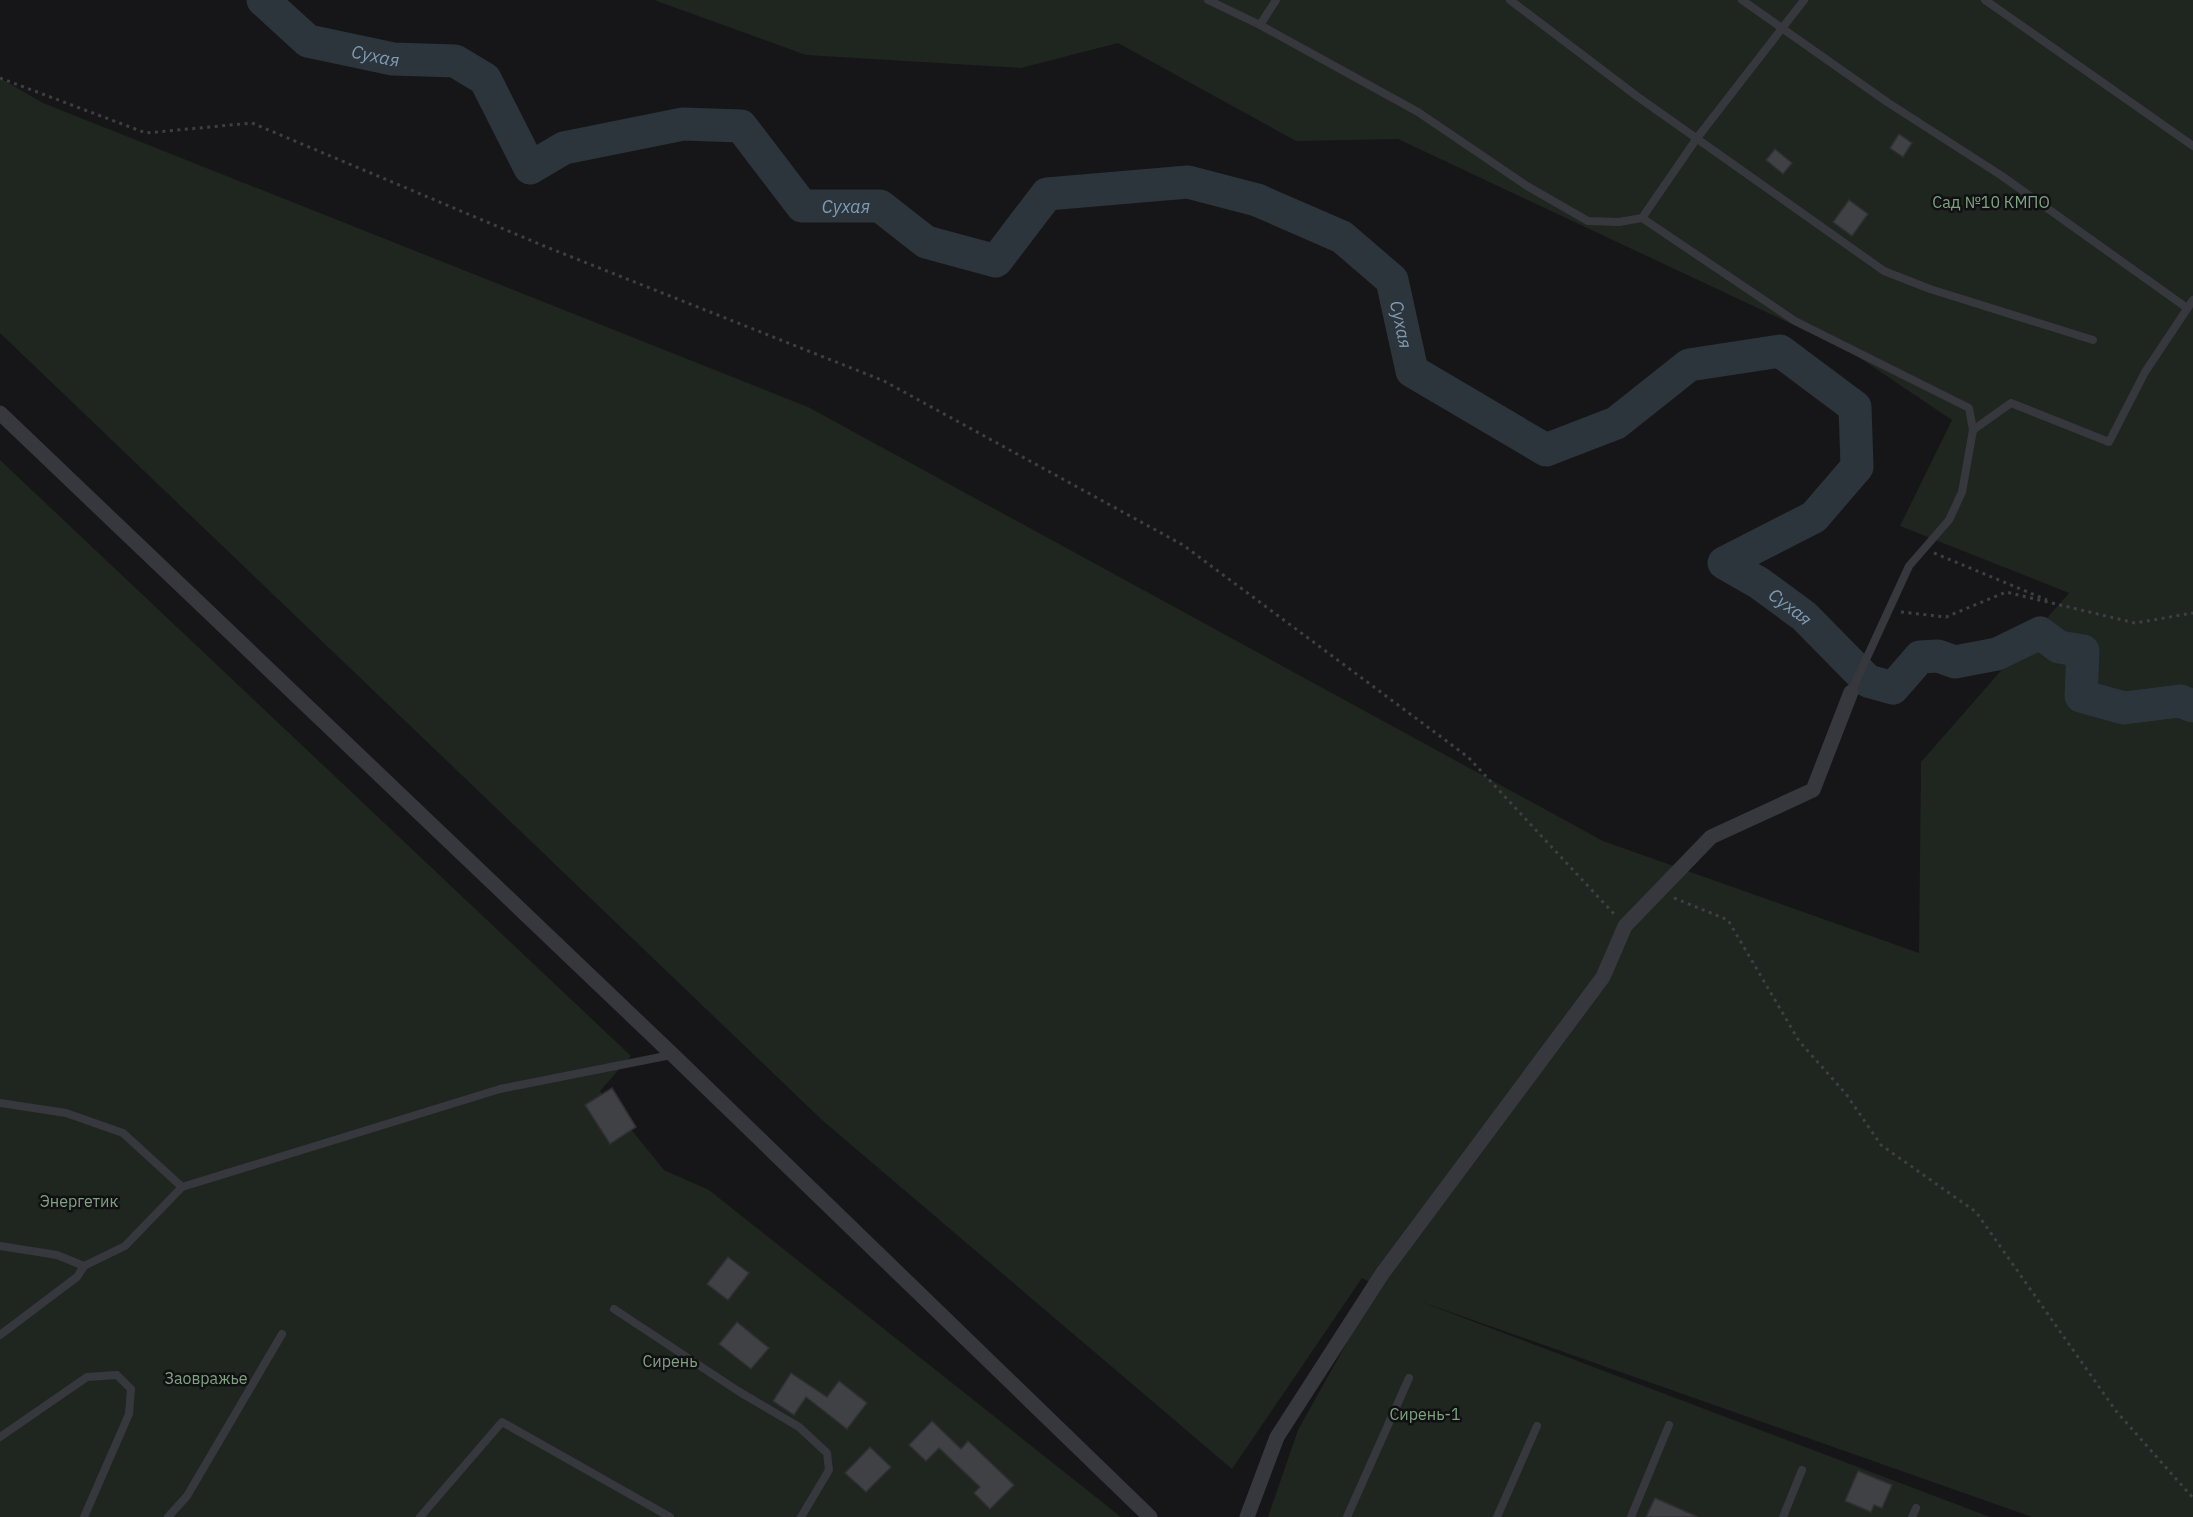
<svg xmlns="http://www.w3.org/2000/svg" width="2193" height="1517" font-family="'IBM Plex Sans',sans-serif">
  <style>
    .green { fill: #1e261f }
    .lines { fill: none; stroke-linecap: round; stroke-linejoin: round }
    .river { stroke: #2c353c; stroke-width: 33 }
    .building { fill: #404145; stroke: #303034; stroke-width: 1.5 }
    .path { stroke: #3d3f44; stroke-width: 3; stroke-dasharray: 3 4.5; stroke-linecap: butt }
    .lane { stroke: #37383d; stroke-width: 8 }
    .street { stroke: #37383d; stroke-width: 15 }
    .labels { text-anchor: middle; dominant-baseline: central; stroke-width: 5; stroke-linejoin: round; paint-order: stroke }
    .park-label { font-size: 16px; fill: #7fa381; stroke: #111113 }
    .water-label { font-size: 18px; font-style: italic; fill: #7f9bb3; stroke: #111113 }
  </style>
  <rect width="100%" height="100%" fill="#161618"/>
  <!-- green -->
  <g class="green">
    <path d="M654,0H2193V1517H2032L1419,1301L1990,1517H1268L1298,1430L1378,1287L1362,1278L1232,1469L822,1120L0,333V78L43,103L808,407L1603,841L1919,953L1921,762L2069,593L1900,526L1952,420L1851,352L1398,139L1296,141L1118,43L1021,68L806,55Z"/>
    <path d="M0,460L631,1056L600,1091L664,1170L709,1190L1121,1517H0Z"/>
  </g>
  <g class="lines">
    <!-- river -->
    <path class="river" id="s1" d="M263,0L308,41L393,59L455,61L485,79L530,168L564,148L683,124L741,126L802,206H880L926,242L996,261L1047,194L1188,182L1257,200L1342,237L1392,280L1412,371L1546,450L1616,423L1689,365L1780,351L1855,407L1857,467L1814,517L1724,563L1759,583L1804,616L1868,681L1893,688L1920,657L1938,656L1955,662L1997,654L2040,633L2059,647L2083,651L2081,696L2124,708L2180,701L2193,706"/>
  </g>
  <!-- building -->
  <g class="building">
    <path d="M1899,134L1912,143L1903,157L1890,148Z"/>
    <path d="M1775,149L1792,163L1783,174L1766,160Z"/>
    <path d="M1849,200L1868,214L1852,236L1833,222Z"/>
    <path d="M612,1088L636,1127L610,1144L585,1105Z"/>
    <path d="M728,1257L749,1273L728,1300L707,1284Z"/>
    <path d="M737,1322L769,1348L751,1369L719,1344Z"/>
    <path d="M791,1373L827,1397L839,1381L867,1403L847,1429L806,1397L794,1415L773,1401Z"/>
    <path d="M932,1421L961,1449L968,1441L1014,1485L990,1509L974,1493L980,1487L939,1448L926,1461L909,1445Z"/>
    <path d="M870,1447L891,1467L866,1492L845,1473Z"/>
    <path d="M1858,1471L1892,1485L1882,1508L1874,1505L1871,1512L1845,1501Z"/>
    <path d="M1655,1498L1698,1517H1646Z"/>
  </g>
  <g class="lines">
    <!-- path -->
    <g class="path">
      <path d="M0,78L146,133L252,123L544,246L884,381L1183,545L1468,757L1614,914"/>
      <path d="M1934,553L2047,600"/>
      <path d="M1901,612L1946,617L2006,592L2135,623L2193,613"/>
      <path d="M1674,898L1728,920L1799,1041L1846,1094L1881,1145L1976,1212L2116,1411L2193,1498"/>
    </g>
    <!-- lane -->
    <g class="lane">
      <path d="M1208,0L1260,25L1418,112L1527,186L1588,221L1619,222L1642,218L1795,321L1969,408L1973,430L1962,492L1949,520L1909,566L1851,692"/>
      <path d="M1510,0L1638,97L1884,271L1930,289L2093,340"/>
      <path d="M1742,0L1887,102L2002,176L2187,308"/>
      <path d="M1985,0L2193,146"/>
      <path d="M1260,25L1276,0"/>
      <path d="M1642,218L1697,138L1804,0"/>
      <path d="M1973,430L2011,403L2109,442L2145,372L2193,300"/>
      <path d="M0,1103L66,1113L123,1133L182,1187"/>
      <path d="M0,1246L57,1255L84,1266"/>
      <path d="M614,1309L738,1391L799,1427L827,1453L829,1470L801,1517"/>
      <path d="M0,1335L77,1277L84,1266L125,1246L182,1187L500,1089L671,1055"/>
      <path d="M0,1437L87,1377L117,1375L131,1389L129,1414L84,1517"/>
      <path d="M168,1517L187,1496L282,1334"/>
      <path d="M420,1517L502,1422L670,1517"/>
      <path d="M1347,1517L1409,1378"/>
      <path d="M1497,1517L1537,1426"/>
      <path d="M1631,1517L1669,1425"/>
      <path d="M1783,1517L1802,1470"/>
      <path d="M1912,1517L1916,1508"/>
    </g>
    <!-- street -->
    <g class="street">
      <path d="M0,413L673,1055L1150,1517"/>
      <path d="M1247,1517L1277,1437L1382,1274L1603,977L1625,926L1711,837L1813,790L1851,692"/>
    </g>
  </g>
  <g class="labels">
    <!-- park labels -->
    <g class="park-label">
      <text x="1991" y="202">Сад №10 КМПО</text>
      <text x="79" y="1201">Энергетик</text>
      <text x="670" y="1361">Сирень</text>
      <text x="206" y="1378">Заовражье</text>
      <text x="1425" y="1414">Сирень-1</text>
    </g>
    <!-- water labels -->
    <g class="water-label">
      <text stroke="none"><textPath href="#s1" startOffset="130">Сухая</textPath></text>
      <text stroke="none"><textPath href="#s1" startOffset="708">Сухая</textPath></text>
      <text stroke="none"><textPath href="#s1" startOffset="1374">Сухая</textPath></text>
      <text stroke="none"><textPath href="#s1" startOffset="2238">Сухая</textPath></text>
    </g>
  </g>
</svg>
